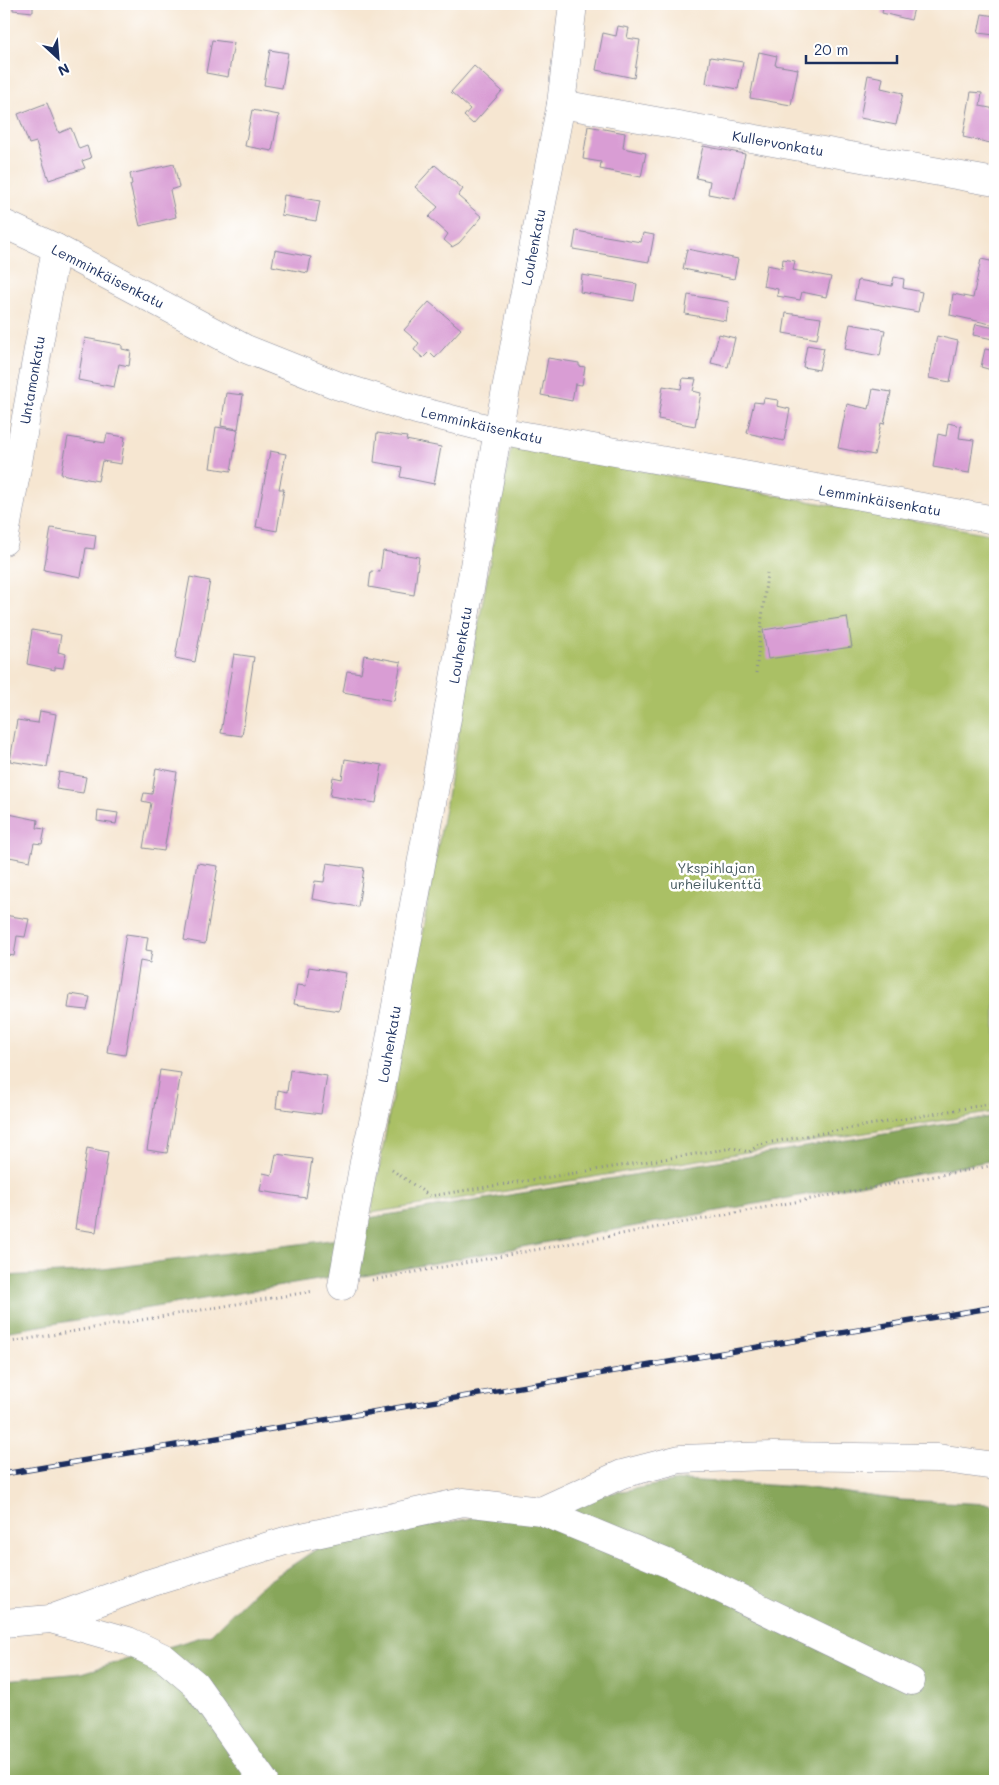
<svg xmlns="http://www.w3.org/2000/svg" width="999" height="1785" font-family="Mali,sans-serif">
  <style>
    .green { fill: #aac065; stroke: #627862 }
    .forest { fill: #87a65a; stroke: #516a5c }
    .building { fill: #d99dd4 }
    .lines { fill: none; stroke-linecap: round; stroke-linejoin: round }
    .minor-casing { stroke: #888a98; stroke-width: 29 }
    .path { stroke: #888a98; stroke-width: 3; stroke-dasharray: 1 4; stroke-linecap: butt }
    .minor { stroke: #fff; stroke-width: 28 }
    .rail-casing { stroke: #1b2f5e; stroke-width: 5.5 }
    .rail { stroke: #fff; stroke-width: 4; stroke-dasharray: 11; stroke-linecap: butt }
    .labels { text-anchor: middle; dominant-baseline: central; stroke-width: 5; stroke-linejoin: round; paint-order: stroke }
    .street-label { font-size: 14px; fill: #1b2f5e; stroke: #fff }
    .park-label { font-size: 14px; fill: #465a60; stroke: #fff }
  </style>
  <rect width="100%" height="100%" fill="#fff"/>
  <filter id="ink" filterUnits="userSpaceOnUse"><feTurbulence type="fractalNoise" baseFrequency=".02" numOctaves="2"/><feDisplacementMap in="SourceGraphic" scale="10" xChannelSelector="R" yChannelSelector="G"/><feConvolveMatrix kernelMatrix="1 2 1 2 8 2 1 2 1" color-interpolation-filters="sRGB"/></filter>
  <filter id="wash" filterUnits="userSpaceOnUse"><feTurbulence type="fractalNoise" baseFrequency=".0096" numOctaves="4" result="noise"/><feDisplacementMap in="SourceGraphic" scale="20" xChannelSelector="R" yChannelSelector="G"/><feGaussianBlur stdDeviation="1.12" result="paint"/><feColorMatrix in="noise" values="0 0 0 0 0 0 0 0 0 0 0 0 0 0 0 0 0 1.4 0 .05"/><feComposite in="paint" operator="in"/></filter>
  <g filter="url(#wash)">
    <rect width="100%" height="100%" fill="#f6e6d1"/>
    <!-- green -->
    <path class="green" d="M511,447L995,535V1112L371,1213Z"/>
    <!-- forest -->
    <g class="forest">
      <path d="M995,1116V1160L353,1278L368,1218Z"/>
      <path d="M338,1239L330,1278L4,1332V1276L79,1272Z"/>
      <path d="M683,1480L802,1487L901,1500L990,1504L995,1509V1781H4V1680L82,1673L211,1634L258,1588L318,1548L373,1536Z"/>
    </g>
    <g id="blocks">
      <!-- building -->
      <g class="building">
        <path d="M13,4H33V12L13,10Z"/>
        <path d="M884,4H915L911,20L882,13Z"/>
        <path d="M982,14L995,16V35L978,33Z"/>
        <path d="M618,26L629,28L627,38L640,40L634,78L596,70L603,33L616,36Z"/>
        <path d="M212,40L234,43L228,77L206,73Z"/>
        <path d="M270,50L288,53L282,88L264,85Z"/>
        <path d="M759,52L777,56L775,65L798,69L791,105L750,98Z"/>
        <path d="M710,57L743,62L738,89L706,83Z"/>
        <path d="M474,66L502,91L473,124L464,116L470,109L451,92Z"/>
        <path d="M868,75L883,78L881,88L903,93L896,125L860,118Z"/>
        <path d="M971,92L982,93L980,106L995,109V144L963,137Z"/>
        <path d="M47,103L59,133L71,128L79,149L87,146L91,158L82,161L85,168L49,180L36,142L29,144L18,114Z"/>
        <path d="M252,110L279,115L272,151L245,146Z"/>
        <path d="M588,126L625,133L623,148L646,153L641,177L600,169L601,162L583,159Z"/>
        <path d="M703,146L745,154L735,199L708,194L710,181L696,178Z"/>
        <path d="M174,164L179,187L170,190L176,217L140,226L130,185L132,184L130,174Z"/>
        <path d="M435,165L463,189L458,196L482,217L459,243L452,247L444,240L448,234L429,217L438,207L415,187Z"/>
        <path d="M284,195L320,201L316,221L281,215Z"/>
        <path d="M576,231L641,242L643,233L654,235L649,262L573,249Z"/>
        <path d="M687,249L738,259L734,279L683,269Z"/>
        <path d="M275,250L311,257L308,273L272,266Z"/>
        <path d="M783,259L795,261L793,270L831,277L826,297L802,292L800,300L777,296L778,289L763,286L767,265L782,268Z"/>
        <path d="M981,259L995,262V325L950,315L953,294L973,298Z"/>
        <path d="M582,275L637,284L634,301L580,292Z"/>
        <path d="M894,277L904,279L903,288L922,292L918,312L854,300L858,280L892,286Z"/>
        <path d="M688,295L729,302L726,321L685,314Z"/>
        <path d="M429,302L461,329L435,358L429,352L423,358L414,350L419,343L404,330Z"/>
        <path d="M786,313L821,318L817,339L783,333Z"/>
        <path d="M850,324L885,330L880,356L845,349Z"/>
        <path d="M976,324L995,328L993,339L973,335Z"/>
        <path d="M719,334L735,338L728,367L711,363Z"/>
        <path d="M937,336L958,341L950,382L929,378Z"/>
        <path d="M85,338L122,345V349L131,351L129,366L119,364L114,387L78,380Z"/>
        <path d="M807,345L824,348L819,370L803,367Z"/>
        <path d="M985,349L995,351V371L981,367Z"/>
        <path d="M548,358L579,363V366L585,367L582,385L575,384L572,401L541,395Z"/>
        <path d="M683,378L696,379L693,391L701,393L695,426L658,419L663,386L681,389Z"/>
        <path d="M873,389L891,392L884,424L881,423L874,455L838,448L847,404L869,409Z"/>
        <path d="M226,393L243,395L238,429L221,426Z"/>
        <path d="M764,398L778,400L777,406L790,409L784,441L747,433L754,402L763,403Z"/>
        <path d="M948,423L961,426L959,438L974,440L969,473L933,467L938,434L946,436Z"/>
        <path d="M216,427L238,430L231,471L210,468Z"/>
        <path d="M377,433L407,437L406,440L441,447L434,484L400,477L402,467L374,462Z"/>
        <path d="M107,434L125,437L121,464L102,461L98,481L61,474L68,437L105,443Z"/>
        <path d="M270,451L286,454L279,489H284L277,531L256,527Z"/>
        <path d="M51,528L96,535L94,549L86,548L81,577L44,570Z"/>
        <path d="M383,551L419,557L414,595L369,587L371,571L380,572Z"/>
        <path d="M190,577L210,581L195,662L175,658Z"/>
        <path d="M847,617L852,647L768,659L763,630Z"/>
        <path d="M32,630L61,635L58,652L66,654L63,668L55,667V670L27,664Z"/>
        <path d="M234,654L254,657L242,736L221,733Z"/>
        <path d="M364,655L401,662L394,701L343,692L347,671L361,673Z"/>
        <path d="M40,711L56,714L47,767L10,761L17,720L38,723Z"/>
        <path d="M345,759L382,765L376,803L330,796L333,777L342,779Z"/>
        <path d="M156,768L177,772L164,851L143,848L151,803L142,801L144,793L152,794Z"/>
        <path d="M59,772L86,777L83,793L56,789Z"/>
        <path d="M98,810L118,813L116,824L97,821Z"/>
        <path d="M4,813L38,820L37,828L45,829L42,844L34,843L30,861L4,856Z"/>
        <path d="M197,863L218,866L205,944L184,940Z"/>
        <path d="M327,863L364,868L358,907L312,899L315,881L324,882Z"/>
        <path d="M4,915L29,919L25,937L17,936L14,956L4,954Z"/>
        <path d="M126,934L148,937L146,950L152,951L150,963L140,961L125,1055L107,1052Z"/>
        <path d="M309,967L346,973L339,1011L294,1004L297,985L306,986Z"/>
        <path d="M70,994L90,997L87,1010L68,1008Z"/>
        <path d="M160,1070L181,1073L167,1153L147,1150Z"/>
        <path d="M290,1070L327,1076L321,1114L276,1108L278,1090L287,1092Z"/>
        <path d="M87,1148L108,1152L96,1232L75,1229Z"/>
        <path d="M276,1154L312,1159L306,1198L260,1191L263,1173L272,1175Z"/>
      </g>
    </g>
  </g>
  <g filter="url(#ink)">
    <use href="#blocks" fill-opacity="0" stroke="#888a98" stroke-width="1"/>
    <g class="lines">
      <defs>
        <g id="minor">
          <path d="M561,104L995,182"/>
          <path d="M4,224L56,248L246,349L339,386L416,410L498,431L995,520"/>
          <path d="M4,541L56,248"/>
          <path d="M342,1286L364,1162L383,1079L498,431L561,104L573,4"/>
          <path d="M541,1511L622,1474L680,1459L773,1456L938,1458L995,1466"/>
          <path d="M51,1619L150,1583L288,1540L463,1502L541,1511L667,1563L911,1681"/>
          <path d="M4,1623L51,1619L128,1641L164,1658L195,1684L264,1781"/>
        </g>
      </defs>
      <!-- minor casing -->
      <use href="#minor" class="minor-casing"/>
      <!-- path -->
      <g class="path">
        <path d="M756,673L767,573"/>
        <path d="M392,1170L430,1196L733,1148L749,1152L760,1144L995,1103"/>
        <path d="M372,1280L995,1165"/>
        <path d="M4,1343L314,1291"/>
      </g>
      <!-- minor -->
      <use href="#minor" class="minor"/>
      <defs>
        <path id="rail" d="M4,1474L995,1307"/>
      </defs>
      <!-- rail casing -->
      <use href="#rail" class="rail-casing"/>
      <!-- rail -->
      <use href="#rail" class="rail"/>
    </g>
  </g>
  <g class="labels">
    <!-- street labels -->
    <g class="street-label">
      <text transform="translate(778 143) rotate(10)">Kullervonkatu</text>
      <text transform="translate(533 247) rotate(-79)">Louhenkatu</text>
      <text transform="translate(108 276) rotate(27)">Lemminkäisenkatu</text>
      <text transform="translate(32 380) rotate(-80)">Untamonkatu</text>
      <text transform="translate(482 425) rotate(13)">Lemminkäisenkatu</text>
      <text transform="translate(880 500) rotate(10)">Lemminkäisenkatu</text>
      <text transform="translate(460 645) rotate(-80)">Louhenkatu</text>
      <text transform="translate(389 1044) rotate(-80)">Louhenkatu</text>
    </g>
    <!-- park labels -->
    <g class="park-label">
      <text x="716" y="867">Ykspihlajan<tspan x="716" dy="16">urheilukenttä</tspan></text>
    </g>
  </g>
  <!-- margin -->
  <rect width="999" height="1785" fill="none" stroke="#fff" stroke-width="20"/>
  <!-- north arrow -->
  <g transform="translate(58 58) rotate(154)" stroke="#ffffff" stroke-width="4" paint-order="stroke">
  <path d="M0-4L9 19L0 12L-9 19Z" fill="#1b2f5e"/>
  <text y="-8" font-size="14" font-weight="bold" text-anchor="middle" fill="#1b2f5e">N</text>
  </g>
  <!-- scale -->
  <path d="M806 55v8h91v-8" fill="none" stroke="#1b2f5e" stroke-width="2.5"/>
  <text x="814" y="55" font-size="15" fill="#1b2f5e" stroke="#ffffff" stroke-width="4" paint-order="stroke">20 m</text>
</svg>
